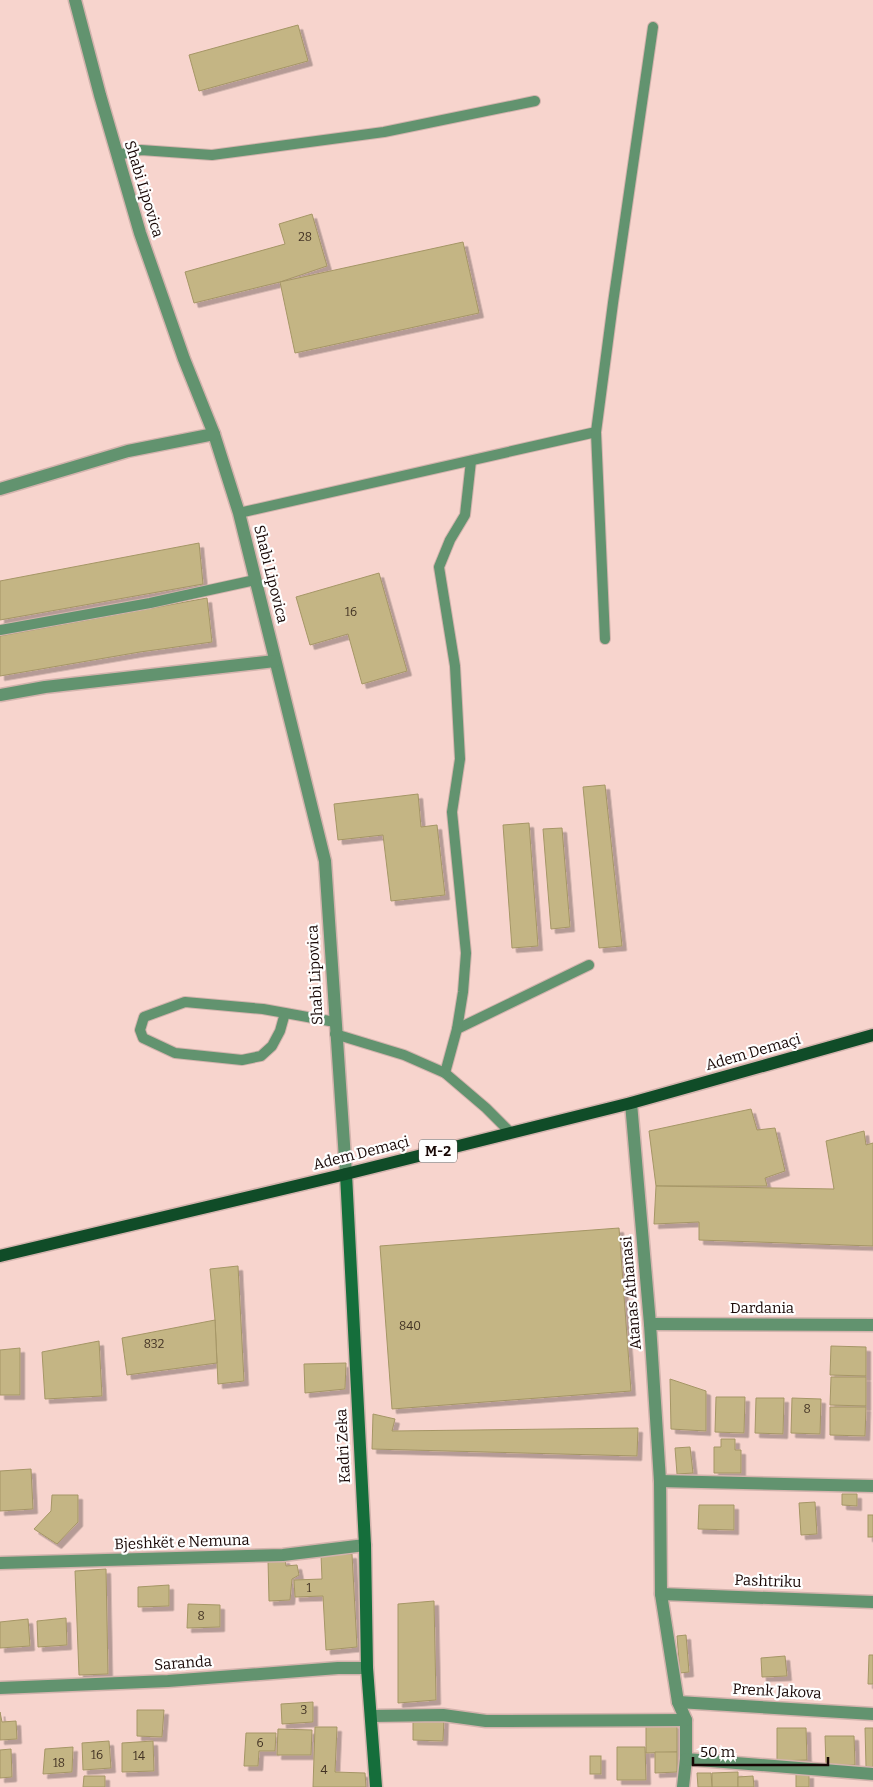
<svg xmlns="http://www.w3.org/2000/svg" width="873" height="1787" font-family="Bitter,serif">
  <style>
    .building { fill: #c4b584; stroke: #a59666; filter: url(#shadow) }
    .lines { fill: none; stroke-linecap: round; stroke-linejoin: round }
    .lane-casing { stroke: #d3b3ad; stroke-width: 12 }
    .street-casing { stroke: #d3b3ad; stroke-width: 15 }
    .secondary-casing { stroke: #d3b3ad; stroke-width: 15 }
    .primary-casing { stroke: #d3b3ad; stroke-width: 15 }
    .lane { stroke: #62936f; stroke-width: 10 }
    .street { stroke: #62936f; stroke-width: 12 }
    .secondary { stroke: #156e3b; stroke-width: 12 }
    .primary { stroke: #104c28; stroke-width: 12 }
    .labels { text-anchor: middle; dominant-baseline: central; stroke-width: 4.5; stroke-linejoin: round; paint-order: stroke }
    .number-label { font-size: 12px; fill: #423224 }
    .shield { fill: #fefefe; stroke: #5c504f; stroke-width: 1 }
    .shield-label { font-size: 14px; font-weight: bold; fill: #170604 }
    .street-label { font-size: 15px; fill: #170604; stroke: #fefefe }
  </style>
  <defs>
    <filter id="shadow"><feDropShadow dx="4.5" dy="4.5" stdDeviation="0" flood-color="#0004"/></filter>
  </defs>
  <rect width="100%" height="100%" fill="#f7d4cd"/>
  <!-- building -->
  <g class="building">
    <path d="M298,25L308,61L199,91L189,55Z"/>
    <path d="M312,214L327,266L280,282L194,303L185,272L285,244L279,224Z"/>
    <path d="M463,242L479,313L295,353L280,282Z"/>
    <path d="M199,543L203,584L0,620V581Z"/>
    <path d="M379,573L407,671L362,684L348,634L310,645L296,597Z"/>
    <path d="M207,598L212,642L140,652L0,676V636Z"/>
    <path d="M605,785L622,946L599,948L583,787Z"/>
    <path d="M418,794L421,827L437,825L445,895L391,901L383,835L338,840L334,804Z"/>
    <path d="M529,823L538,946L512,948L503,825Z"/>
    <path d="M562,828L570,927L551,929L543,829Z"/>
    <path d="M751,1109L757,1130L775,1128L785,1171L765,1178L767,1186H656L649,1131Z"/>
    <path d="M864,1131L866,1145L873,1143V1246L699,1240V1222L654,1224L656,1186L834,1189L826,1141Z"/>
    <path d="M619,1228L631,1391L392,1409L380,1246Z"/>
    <path d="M238,1266L244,1381L218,1384L215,1320L210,1269Z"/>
    <path d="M215,1320L217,1363L127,1375L122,1338Z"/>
    <path d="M99,1341L102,1396L45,1399L42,1352Z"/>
    <path d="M831,1346L866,1347V1376L830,1375Z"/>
    <path d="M20,1348V1395H0V1350Z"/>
    <path d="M346,1363L345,1389L305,1393L304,1364Z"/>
    <path d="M831,1377H866V1406L830,1405Z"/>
    <path d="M670,1379L706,1391V1431L671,1429Z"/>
    <path d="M716,1397H745L744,1433L715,1432Z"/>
    <path d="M756,1398H784L783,1434L755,1433Z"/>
    <path d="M792,1398L821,1399L820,1434L791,1433Z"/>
    <path d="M830,1407H866L865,1436L830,1435Z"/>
    <path d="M373,1414L395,1419L392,1431L638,1428L637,1456L372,1449Z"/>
    <path d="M721,1439H735V1450H741V1473H714V1447H721Z"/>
    <path d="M690,1447L693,1473L677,1474L675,1448Z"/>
    <path d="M31,1469L33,1509L0,1511V1471Z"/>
    <path d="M842,1494H857V1506L842,1505Z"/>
    <path d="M52,1495H78V1522L57,1544L34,1529L51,1511Z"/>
    <path d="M815,1502L817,1534L801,1535L799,1503Z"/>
    <path d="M699,1505H734V1530L698,1529Z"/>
    <rect x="868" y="1515" width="5" height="22"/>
    <path d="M352,1554L357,1647L326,1650L323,1596L295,1597L294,1580L322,1579L321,1555Z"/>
    <path d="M285,1559L286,1566L297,1565L299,1575L292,1579L290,1600L269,1601L268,1560Z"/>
    <path d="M106,1569L108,1674L79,1675L75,1571Z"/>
    <path d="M169,1585V1606L138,1607V1587Z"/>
    <path d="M434,1601L436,1700L398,1703V1604Z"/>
    <path d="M188,1604L220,1605V1627L187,1628Z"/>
    <path d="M66,1618L67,1645L38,1647L37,1621Z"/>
    <path d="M28,1619L30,1646L0,1648V1622Z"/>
    <path d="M686,1635L689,1672L680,1673L677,1636Z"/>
    <path d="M869,1655H873V1684H868Z"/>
    <path d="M785,1656L787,1676L762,1677L761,1658Z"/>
    <path d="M313,1702V1722L282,1724L281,1704Z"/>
    <path d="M137,1710H164L162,1737L137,1736Z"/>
    <path d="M0,1712L2,1722L16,1721L17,1739L0,1740Z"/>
    <path d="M444,1718L443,1741L413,1740V1720Z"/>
    <path d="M677,1724V1752L646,1753V1725Z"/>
    <path d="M315,1727H337L335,1772L365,1773L366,1787H313Z"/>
    <path d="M777,1728H806L807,1760L777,1761Z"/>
    <path d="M865,1728H873V1767H866Z"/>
    <path d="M278,1729L312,1730L311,1755H277Z"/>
    <path d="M246,1733H276L275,1751H259L258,1766H244Z"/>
    <path d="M825,1736H854L855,1765L826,1766Z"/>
    <path d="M109,1741L111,1768L83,1770L82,1743Z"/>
    <path d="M153,1741L154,1771L122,1772V1743Z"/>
    <path d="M73,1747L72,1772L43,1774L45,1749Z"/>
    <path d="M617,1747H645L646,1780H617Z"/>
    <path d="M11,1749L12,1777L0,1778V1750Z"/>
    <path d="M655,1752H677V1772L655,1773Z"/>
    <rect x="590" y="1756" width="11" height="18"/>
    <path d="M738,1772V1787H712V1773Z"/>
    <path d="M697,1773H711L712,1787H698Z"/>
    <rect x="796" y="1774" width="13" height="13"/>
    <path d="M84,1776H105V1787H83Z"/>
    <path d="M753,1776L754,1787H738V1777Z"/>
  </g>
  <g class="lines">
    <defs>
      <g id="lane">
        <path d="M117,155L141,150L212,155L384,132L535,101"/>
        <path d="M239,513L596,432"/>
        <path d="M0,630L150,603L255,580"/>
        <path d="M605,639L596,432L613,303L653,27"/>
        <path d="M285,1013L280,1031L272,1046L261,1056L242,1060L175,1053L143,1038L140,1030L144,1017L185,1002L263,1009L335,1022"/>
        <path d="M457,1029L589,965"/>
        <path d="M335,1034L404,1055L445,1073L486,1108L511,1133"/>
        <path d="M445,1073L457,1029L463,992L466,953L452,812L460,759L455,666L439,567L450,540L465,515L471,461"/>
      </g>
      <g id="street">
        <path d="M75,0L100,95L140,233L184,359L214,434L239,513L325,861L346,1174"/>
        <path d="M0,489L128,451L214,434"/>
        <path d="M0,695L45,687L275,661"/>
        <path d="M631,1103L650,1324L660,1481L661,1594L678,1702L686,1720V1759L683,1787"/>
        <path d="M650,1324L873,1325"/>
        <path d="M660,1481L873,1486"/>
        <path d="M0,1563L283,1555L365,1545"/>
        <path d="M661,1594L873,1602"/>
        <path d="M0,1688L168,1681L338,1668H367"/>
        <path d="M678,1702L873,1714"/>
        <path d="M371,1716L443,1715L486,1721L686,1720"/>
        <path d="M686,1759L873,1774"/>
      </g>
      <path id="secondary" d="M346,1174L365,1545L367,1668L376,1787"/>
      <path id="primary" d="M0,1256L346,1174L631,1103L873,1035"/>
    </defs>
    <!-- lane casing -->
    <use href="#lane" class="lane-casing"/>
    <!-- street casing -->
    <use href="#street" class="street-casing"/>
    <!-- secondary casing -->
    <use href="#secondary" class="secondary-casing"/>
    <!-- primary casing -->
    <use href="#primary" class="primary-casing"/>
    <!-- lane -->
    <use href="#lane" class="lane"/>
    <!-- street -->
    <use href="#street" class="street"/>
    <!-- secondary -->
    <use href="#secondary" class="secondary"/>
    <!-- primary -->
    <use href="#primary" class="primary"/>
  </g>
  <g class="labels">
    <!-- number labels -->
    <g class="number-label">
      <text x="305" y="237">28</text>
      <text x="351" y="612">16</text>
      <text x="410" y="1326">840</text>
      <text x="154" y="1344">832</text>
      <text x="807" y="1409">8</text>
      <text x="309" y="1588">1</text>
      <text x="201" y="1616">8</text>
      <text x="304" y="1710">3</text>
      <text x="260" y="1743">6</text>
      <text x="97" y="1755">16</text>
      <text x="139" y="1756">14</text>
      <text x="59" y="1763">18</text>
      <text x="324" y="1770">4</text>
    </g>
    <!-- shield labels -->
    <rect class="shield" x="419" y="1139.5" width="38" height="23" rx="4"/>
    <g class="shield-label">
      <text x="438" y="1151">M-2</text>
    </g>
    <!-- street labels -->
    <g class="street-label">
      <text transform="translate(144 189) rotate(73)">Shabi Lipovica</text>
      <text transform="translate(271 574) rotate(76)">Shabi Lipovica</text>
      <text transform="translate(315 975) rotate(-93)">Shabi Lipovica</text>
      <text transform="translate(753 1052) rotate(-16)">Adem Demaçi</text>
      <text transform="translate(361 1153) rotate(-14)">Adem Demaçi</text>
      <text transform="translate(631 1293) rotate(-95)">Atanas Athanasi</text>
      <text x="762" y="1308">Dardania</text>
      <text transform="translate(343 1446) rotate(-93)">Kadri Zeka</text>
      <text transform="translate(182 1542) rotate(-2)">Bjeshkët e Nemuna</text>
      <text transform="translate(768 1581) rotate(2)">Pashtriku</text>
      <text transform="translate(183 1663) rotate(-4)">Saranda</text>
      <text transform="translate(777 1691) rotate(3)">Prenk Jakova</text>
    </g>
  </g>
  <!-- scale -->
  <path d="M693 1757v8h135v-8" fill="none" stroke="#170604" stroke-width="2.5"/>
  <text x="700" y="1757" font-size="15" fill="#170604" stroke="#fefefe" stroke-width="4" paint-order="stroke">50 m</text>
</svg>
